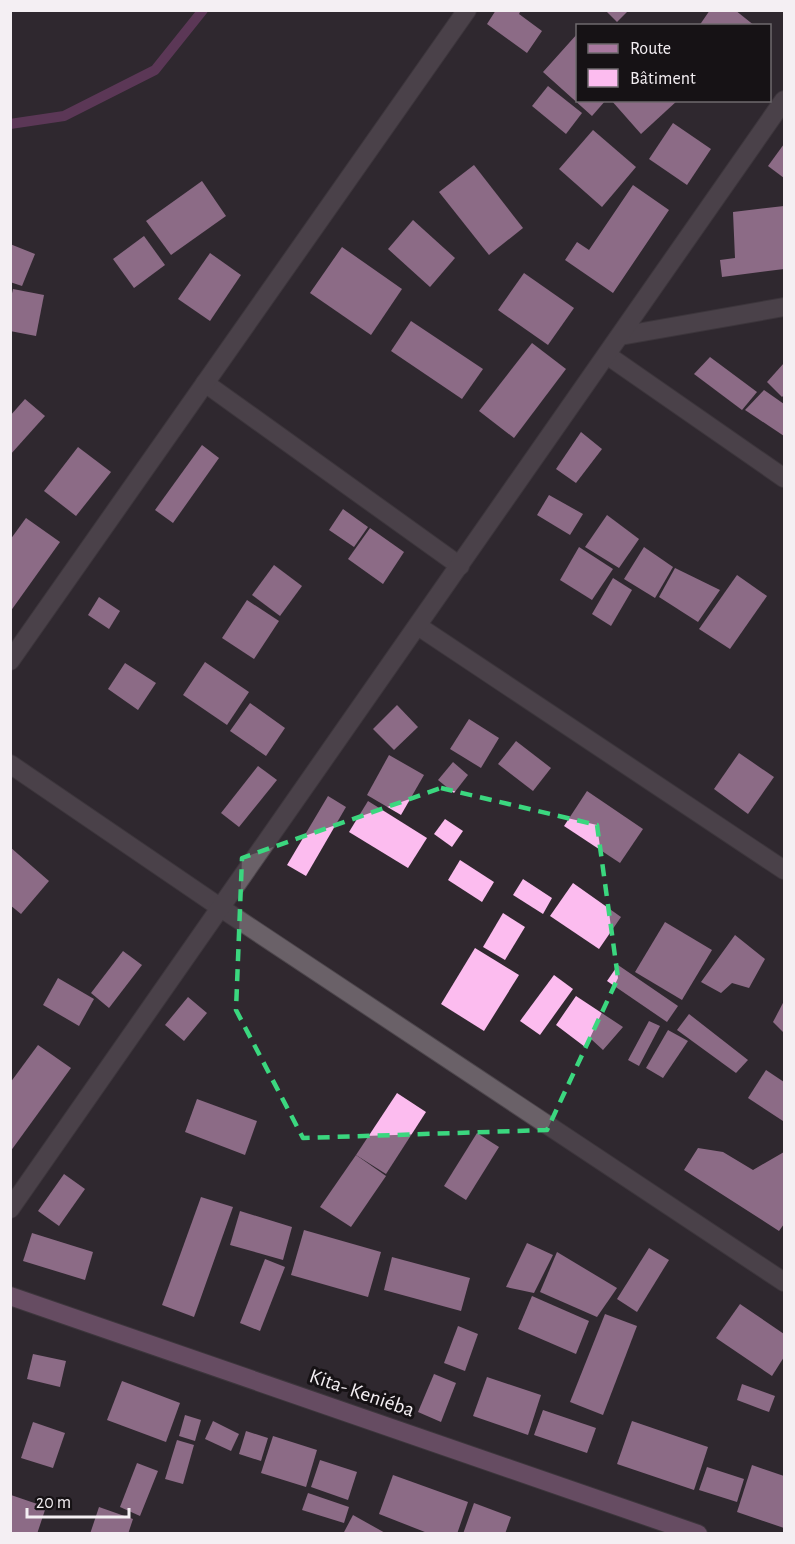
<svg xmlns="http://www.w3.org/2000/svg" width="795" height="1544" font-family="'Alegreya Sans',sans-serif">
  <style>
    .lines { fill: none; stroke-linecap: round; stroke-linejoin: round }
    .stream { stroke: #914a86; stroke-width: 10 }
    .building { fill: #fcbcef }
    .street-casing { stroke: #4d464c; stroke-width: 20 }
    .primary-casing { stroke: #4d464c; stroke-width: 20 }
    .street { stroke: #6a6168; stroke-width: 18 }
    .primary { stroke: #a8789f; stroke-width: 18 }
    .marked { fill: none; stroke: #3bd77f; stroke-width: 4.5; stroke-dasharray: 12 8; stroke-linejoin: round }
    .labels { text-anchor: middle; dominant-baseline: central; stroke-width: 6; stroke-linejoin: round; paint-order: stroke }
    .street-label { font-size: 21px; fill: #f4eff3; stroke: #161215 }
  </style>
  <rect width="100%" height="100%" fill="#30282f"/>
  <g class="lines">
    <!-- stream -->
    <path class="stream" d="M10,124L64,116L155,70L203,10"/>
  </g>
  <!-- building -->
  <g class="building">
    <path d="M496,10H521L519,14L542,31L527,53L487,24Z"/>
    <path d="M605,10H629L617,22Z"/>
    <path d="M710,10H735L755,26H699Z"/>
    <path d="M578,33V100H606L592,116L543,72Z"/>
    <path d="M548,86L582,113L566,134L532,106Z"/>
    <path d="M611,100H678L641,134Z"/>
    <path d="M673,123L711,149L687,185L649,159Z"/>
    <path d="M593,130L636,167L602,207L559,169Z"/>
    <path d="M784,144V178L768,166Z"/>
    <path d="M474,165L523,228L489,255L439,192Z"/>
    <path d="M202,181L226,216L171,255L146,221Z"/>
    <path d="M633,185L669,210L613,293L565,260L577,242L589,250Z"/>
    <path d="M784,206V269L722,277L720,260L735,258L733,212Z"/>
    <path d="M413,220L455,258L430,287L388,249Z"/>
    <path d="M144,236L165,265L134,288L113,259Z"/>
    <path d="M10,244L35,254L22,286L10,282Z"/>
    <path d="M342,247L402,289L371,335L310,293Z"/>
    <path d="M210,253L241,275L210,321L178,299Z"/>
    <path d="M524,273L574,308L548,345L498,310Z"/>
    <path d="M13,289L44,295L36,336L10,331V302Z"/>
    <path d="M411,321L483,369L462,399L391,351Z"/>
    <path d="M532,343L566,369L514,438L479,411Z"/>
    <path d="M710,357L757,392L742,410L694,374Z"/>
    <path d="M784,363V395L782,397L767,382Z"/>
    <path d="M764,390L784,404V436L745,410Z"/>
    <path d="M25,399L45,416L10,455V416Z"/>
    <path d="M581,432L602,449L576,483L556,469Z"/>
    <path d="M202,445L219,458L173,523L155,510Z"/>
    <path d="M78,447L111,472L76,516L44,491Z"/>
    <path d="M549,495L583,514L570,535L537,515Z"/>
    <path d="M343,509L368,527L354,547L329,530Z"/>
    <path d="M607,515L639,539L619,568L585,547Z"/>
    <path d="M26,518L60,542L10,612V540Z"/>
    <path d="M370,528L404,552L383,584L348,559Z"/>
    <path d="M579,547L613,569L592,600L560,580Z"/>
    <path d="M644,547L673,567L655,598L624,579Z"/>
    <path d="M274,565L302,586L280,616L252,595Z"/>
    <path d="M675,568L720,590L698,622L659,597Z"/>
    <path d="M737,575L767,596L730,649L699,629Z"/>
    <path d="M613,578L632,590L611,626L592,614Z"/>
    <path d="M99,597L120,611L109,629L88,615Z"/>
    <path d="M247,600L279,621L254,659L222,638Z"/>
    <path d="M205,662L249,692L227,725L183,695Z"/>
    <path d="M125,663L156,683L138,710L108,689Z"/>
    <path d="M250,703L285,728L266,756L230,731Z"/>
    <path d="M397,705L418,727L394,750L373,729Z"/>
    <path d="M469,719L499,738L481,768L450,749Z"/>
    <path d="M516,741L551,768L533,791L498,764Z"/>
    <path d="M739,753L774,777L748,814L714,789Z"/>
    <path d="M389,755L424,775L401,815L367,795Z"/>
    <path d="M453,762L468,775L454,793L438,780Z"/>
    <path d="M258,766L277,780L239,827L221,813Z"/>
    <path d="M587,791L643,829L620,863L564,826Z"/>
    <path d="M328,796L346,807L306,876L287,865Z"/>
    <path d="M368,801L427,838L408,868L349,832Z"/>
    <path d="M445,819L463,831L452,847L434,834Z"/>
    <path d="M10,847L49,881L21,914L10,905Z"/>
    <path d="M460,860L494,882L482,902L448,880Z"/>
    <path d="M523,879L552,898L543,914L513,895Z"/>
    <path d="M573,883L621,917L599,949L550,916Z"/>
    <path d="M503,913L525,927L505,960L483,947Z"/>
    <path d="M665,922L712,950L682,1000L635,972Z"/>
    <path d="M735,935L765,959L749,988L732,983L721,993L701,982Z"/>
    <path d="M475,948L519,975L484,1031L441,1004Z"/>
    <path d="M123,951L142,965L109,1008L91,993Z"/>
    <path d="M618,965L678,1006L667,1022L607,981Z"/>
    <path d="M554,975L573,989L540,1035L520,1021Z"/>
    <path d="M58,978L94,999L79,1026L43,1005Z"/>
    <path d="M576,996L623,1027L603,1050L591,1039L585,1047L556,1025Z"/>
    <path d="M188,997L207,1013L184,1041L165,1025Z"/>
    <path d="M784,1001V1033L773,1022Z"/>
    <path d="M689,1014L748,1060L736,1073L677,1030Z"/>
    <path d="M649,1021L660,1026L639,1066L628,1060Z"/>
    <path d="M668,1030L688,1041L663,1078L646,1068Z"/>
    <path d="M38,1045L71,1068L10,1152V1083Z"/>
    <path d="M766,1070L784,1082L783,1121L748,1098Z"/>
    <path d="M397,1093L426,1112L386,1174L356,1155Z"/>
    <path d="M197,1099L257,1121L245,1155L185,1132Z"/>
    <path d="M477,1133L499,1147L466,1200L444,1186Z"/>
    <path d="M698,1148L723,1152L753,1170L784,1152V1224L779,1231L684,1170Z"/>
    <path d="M356,1155L386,1176L351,1227L320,1207Z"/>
    <path d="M64,1174L85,1189L59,1226L38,1211Z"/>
    <path d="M201,1197L233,1207L194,1317L162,1305Z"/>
    <path d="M240,1211L292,1227L283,1260L230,1245Z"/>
    <path d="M304,1230L381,1252L368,1297L291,1275Z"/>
    <path d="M32,1233L93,1252L85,1280L23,1261Z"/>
    <path d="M527,1243L553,1255L534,1293L506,1287Z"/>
    <path d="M649,1248L669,1260L637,1312L617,1299Z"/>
    <path d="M557,1252L617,1288L597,1317L540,1292Z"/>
    <path d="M392,1257L470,1278L461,1311L384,1290Z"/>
    <path d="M265,1259L285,1267L260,1331L240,1323Z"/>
    <path d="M532,1296L589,1321L576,1354L518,1329Z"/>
    <path d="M740,1304L784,1334V1357L772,1376L716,1338Z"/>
    <path d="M605,1314L637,1326L603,1415L570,1402Z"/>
    <path d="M458,1326L478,1334L465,1371L444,1363Z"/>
    <path d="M33,1354L66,1361L60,1387L27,1379Z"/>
    <path d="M434,1374L456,1383L441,1422L418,1412Z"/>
    <path d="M487,1377L541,1395L528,1435L473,1416Z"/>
    <path d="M122,1381L180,1403L166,1442L107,1420Z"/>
    <path d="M742,1384L775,1396L769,1412L737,1400Z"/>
    <path d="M543,1410L596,1428L587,1453L534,1435Z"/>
    <path d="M185,1415L201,1420L195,1441L179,1436Z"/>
    <path d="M213,1421L239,1434L231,1451L205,1439Z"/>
    <path d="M632,1421L708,1447L694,1490L617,1464Z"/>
    <path d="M33,1422L65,1433L53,1468L21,1458Z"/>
    <path d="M246,1431L268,1438L261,1461L239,1454Z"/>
    <path d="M273,1436L317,1450L306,1487L261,1473Z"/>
    <path d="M177,1440L194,1445L183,1484L165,1479Z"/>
    <path d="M320,1460L357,1472L348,1500L311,1487Z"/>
    <path d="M137,1463L158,1471L140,1516L120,1507Z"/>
    <path d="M752,1465L784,1476V1528L737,1512Z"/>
    <path d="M707,1467L744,1479L737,1502L699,1490Z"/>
    <path d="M393,1475L468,1502L457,1534H430L379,1514Z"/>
    <path d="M308,1493L349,1507L344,1523L302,1510Z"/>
    <path d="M11,1495L46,1507L37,1534H10Z"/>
    <path d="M474,1503L511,1517L505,1534H463Z"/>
    <path d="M99,1507L133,1519L128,1534H90Z"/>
    <path d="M353,1515L387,1534H343Z"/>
  </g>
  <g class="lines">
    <defs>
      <g id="street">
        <path d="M620,336L784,307"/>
        <path d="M607,355L784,478"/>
        <path d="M205,383L460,566"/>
        <path d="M418,626L784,870"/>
        <path d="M10,661L467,10"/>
        <path d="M10,764L221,908L784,1282"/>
        <path d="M10,1209L784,100"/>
      </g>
      <path id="primary" d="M10,1296L698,1534"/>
    </defs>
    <!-- street casing -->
    <use href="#street" class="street-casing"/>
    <!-- primary casing -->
    <use href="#primary" class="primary-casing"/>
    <!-- street -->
    <use href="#street" class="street"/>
    <!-- primary -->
    <use href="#primary" class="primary"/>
  </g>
  <!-- marked area -->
  <path d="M0 0H795V1544H0ZM441,788L597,825L618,978L547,1130L303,1138L236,1010L242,858Z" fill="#30282f" fill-opacity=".55" fill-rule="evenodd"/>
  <path class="marked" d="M441,788L597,825L618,978L547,1130L303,1138L236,1010L242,858Z"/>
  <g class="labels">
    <!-- street labels -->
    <g class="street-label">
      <text transform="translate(362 1393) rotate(19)">Kita- Keniéba</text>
    </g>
  </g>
  <!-- border -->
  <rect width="795" height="1544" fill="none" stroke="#f4eff3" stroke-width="24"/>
  <!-- legend -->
  <rect x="576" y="24" width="195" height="78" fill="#161215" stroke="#6f6a6e" stroke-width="1.5"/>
  <rect x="588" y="44" width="30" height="9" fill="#a8789f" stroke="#6f6a6e" stroke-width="1.5"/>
  <text x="630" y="54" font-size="18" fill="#f4eff3">Route</text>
  <rect x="588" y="69" width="30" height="18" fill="#fcbcef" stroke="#6f6a6e" stroke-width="1.5"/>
  <text x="630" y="84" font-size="18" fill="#f4eff3">Bâtiment</text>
  <!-- scale -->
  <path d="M27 1508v9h102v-9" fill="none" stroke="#f4eff3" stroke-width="3"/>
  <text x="36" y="1508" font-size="18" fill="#f4eff3" stroke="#161215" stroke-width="4.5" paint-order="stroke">20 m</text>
</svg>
